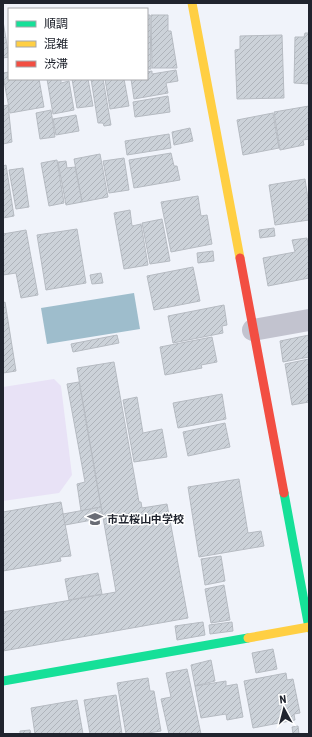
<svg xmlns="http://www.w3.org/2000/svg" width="312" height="737" font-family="'Roboto Condensed','Noto Sans JP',sans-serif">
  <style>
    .pitch { fill: #e8e2f6 }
    .water { fill: #9ebdcc }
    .building { fill: url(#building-hatch); stroke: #b6bbc2 }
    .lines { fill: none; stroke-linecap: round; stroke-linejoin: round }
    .street { stroke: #c2c3cf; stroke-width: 22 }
    .fast { stroke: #16e098; stroke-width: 9 }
    .slow { stroke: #ffcf43; stroke-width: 9 }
    .jam { stroke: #f24e42; stroke-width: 9 }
    .labels { text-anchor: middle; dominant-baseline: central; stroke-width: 3; stroke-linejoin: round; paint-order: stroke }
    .poi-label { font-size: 11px; font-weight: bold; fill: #20242e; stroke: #fff; text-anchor: start }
  </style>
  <defs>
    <pattern id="building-hatch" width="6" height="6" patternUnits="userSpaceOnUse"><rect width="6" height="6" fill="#ccd2d9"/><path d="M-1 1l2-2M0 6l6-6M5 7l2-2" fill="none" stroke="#afb4bb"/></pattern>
  </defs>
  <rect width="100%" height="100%" fill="#f0f3fa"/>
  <!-- pitch -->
  <path class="pitch" d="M54,379L61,386L72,475L59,493L3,501V387Z"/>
  <!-- water -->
  <path class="water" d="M134,293L140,329L47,344L41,308Z"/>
  <!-- building -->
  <g class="building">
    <path d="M147,15H150L151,69H147Z"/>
    <path d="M151,15H168V31H171L177,68H152Z"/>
    <path d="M3,21L9,57L3,58Z"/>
    <path d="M305,33H309V84L294,83L295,37H304Z"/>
    <path d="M282,35L284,98L237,99L235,50L240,49V36Z"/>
    <path d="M176,70L178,81L166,83L168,93L134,99L131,79H147V72L152,71V74Z"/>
    <path d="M9,72V79H39L44,107L10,113L3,76V73Z"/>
    <path d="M47,79H61V83L69,81L74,110L53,114Z"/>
    <path d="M72,79H88L93,106L77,108Z"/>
    <path d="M91,79H103L111,125L104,126L103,123H98Z"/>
    <path d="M105,79H124L129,106L110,109Z"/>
    <path d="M168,96L170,112L135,117L133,102Z"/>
    <path d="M8,105L12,142L3,144V106Z"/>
    <path d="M309,106V139L303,140L304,145L280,150L274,112Z"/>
    <path d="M51,110L55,137L40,139L36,113Z"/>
    <path d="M273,113L279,148L243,155L237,120Z"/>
    <path d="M76,115L79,131L56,135L53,119Z"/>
    <path d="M190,128L193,141L174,145L172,132Z"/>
    <path d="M169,134L171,148L127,155L125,141Z"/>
    <path d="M171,153L174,166H177L180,180L134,188L129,160Z"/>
    <path d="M100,154L108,197L82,202L74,159Z"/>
    <path d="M124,158L129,190L109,193L103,161Z"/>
    <path d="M57,160L64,203L49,206L41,163Z"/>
    <path d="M66,161L67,168L75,167L82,202L66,205L58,162Z"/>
    <path d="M6,165L14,216L3,218V166Z"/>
    <path d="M23,168L29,207L16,209L9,170Z"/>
    <path d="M305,179L309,206V220L275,225L269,185Z"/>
    <path d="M198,196L201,216L207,215L212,244L171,252L161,202Z"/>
    <path d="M130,210L132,226L141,224L148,265L124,269L114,213Z"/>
    <path d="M162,219L170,261L150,264L142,223Z"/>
    <path d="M274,228L275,236L260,238L259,230Z"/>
    <path d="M77,229L86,283L46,290L37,235Z"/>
    <path d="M26,230L38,295L21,298L16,273L3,275V234Z"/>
    <path d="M307,238L309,249V278L268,286L263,258L295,252L292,240Z"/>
    <path d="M213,251L214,261L198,263L197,253Z"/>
    <path d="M193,267L200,301L154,310L147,276Z"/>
    <path d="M101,273L103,283L92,284L90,275Z"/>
    <path d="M5,302L16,371L3,373V303Z"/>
    <path d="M224,305L227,325L222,326L223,333L173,343L168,316Z"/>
    <path d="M117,335L119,343L73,352L71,344Z"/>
    <path d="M309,335V357L283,362L280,341Z"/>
    <path d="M212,337L217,362L201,365L202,368L165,375L160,347Z"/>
    <path d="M309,359V402L292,405L285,364Z"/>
    <path d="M114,362L139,502H141L142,508L167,504L188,618L3,651V612L116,592L77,368Z"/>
    <path d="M79,382L101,507L81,511L77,484L85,482L67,384Z"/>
    <path d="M222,394L226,419L178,428L173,403Z"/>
    <path d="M137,397L143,433L162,429L167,457L134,462L123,400Z"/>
    <path d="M225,423L230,447L188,456L183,432Z"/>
    <path d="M239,479L248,533L261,531L264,546L199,557L188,487Z"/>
    <path d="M61,502L71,556L60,557L61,561L3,571V512Z"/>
    <path d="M101,507L103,518L65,525L63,514Z"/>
    <path d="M221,556L225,581L205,585L201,559Z"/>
    <path d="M98,573L102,594L69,600L65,579Z"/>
    <path d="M224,585L230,620L211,623L205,589Z"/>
    <path d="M203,622L205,635L177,640L175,626Z"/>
    <path d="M232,622L233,631L210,634L209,625Z"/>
    <path d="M273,649L277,669L256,673L252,653Z"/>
    <path d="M211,660L215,681L195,686L191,665Z"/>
    <path d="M187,669L201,734H169L161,699L171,697L166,673Z"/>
    <path d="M286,673L287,680L293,679L300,713L294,714L295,720L253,728L244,681Z"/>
    <path d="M148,678L150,691H154L161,731L142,734H126L117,683Z"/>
    <path d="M226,681V686L237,684L243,717L227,720L226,714L201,718L195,686Z"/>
    <path d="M116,695L122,734H90L84,700Z"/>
    <path d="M77,700L83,734H35L31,708Z"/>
    <path d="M298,726L299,734H293L292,727Z"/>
    <path d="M30,730L31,734H20V731Z"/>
  </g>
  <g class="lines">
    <!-- street -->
    <path class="street" d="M253,330L309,320"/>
    <!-- fast -->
    <g class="fast">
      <path d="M284,493L309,628"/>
      <path d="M3,681L248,638"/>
    </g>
    <!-- slow -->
    <g class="slow">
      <path d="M192,3L240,258"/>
      <path d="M248,638L309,627"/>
    </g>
    <!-- jam -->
    <path class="jam" d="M240,258L284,493"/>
  </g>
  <!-- icons -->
  <defs>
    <symbol id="school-bare" viewBox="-9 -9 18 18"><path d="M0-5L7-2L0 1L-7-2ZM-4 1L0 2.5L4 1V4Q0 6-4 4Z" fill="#696c75" stroke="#fff" stroke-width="2.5" paint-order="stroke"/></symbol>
  </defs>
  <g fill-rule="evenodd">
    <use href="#school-bare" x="84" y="508" width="22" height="22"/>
  </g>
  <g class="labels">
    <!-- poi labels -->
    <g class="poi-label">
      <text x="107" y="519">市立桜山中学校</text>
    </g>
  </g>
  <!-- border -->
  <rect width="312" height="737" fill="none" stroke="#20242e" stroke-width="8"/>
  <!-- legend -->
  <rect x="8" y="8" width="140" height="72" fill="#ffffff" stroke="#a6a7ab"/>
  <rect x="16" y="21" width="20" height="6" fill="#16e098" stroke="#a6a7ab"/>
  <text x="44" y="28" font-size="12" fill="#20242e">順調</text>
  <rect x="16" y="41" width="20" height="6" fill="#ffcf43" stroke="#a6a7ab"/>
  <text x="44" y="48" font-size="12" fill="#20242e">混雑</text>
  <rect x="16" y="61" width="20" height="6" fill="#f24e42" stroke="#a6a7ab"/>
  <text x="44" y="68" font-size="12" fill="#20242e">渋滞</text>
  <!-- north arrow -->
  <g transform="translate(284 709) rotate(353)" stroke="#ffffff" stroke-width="3" paint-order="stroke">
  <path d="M0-3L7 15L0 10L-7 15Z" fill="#20242e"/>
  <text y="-6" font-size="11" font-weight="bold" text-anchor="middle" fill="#20242e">N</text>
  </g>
</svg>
